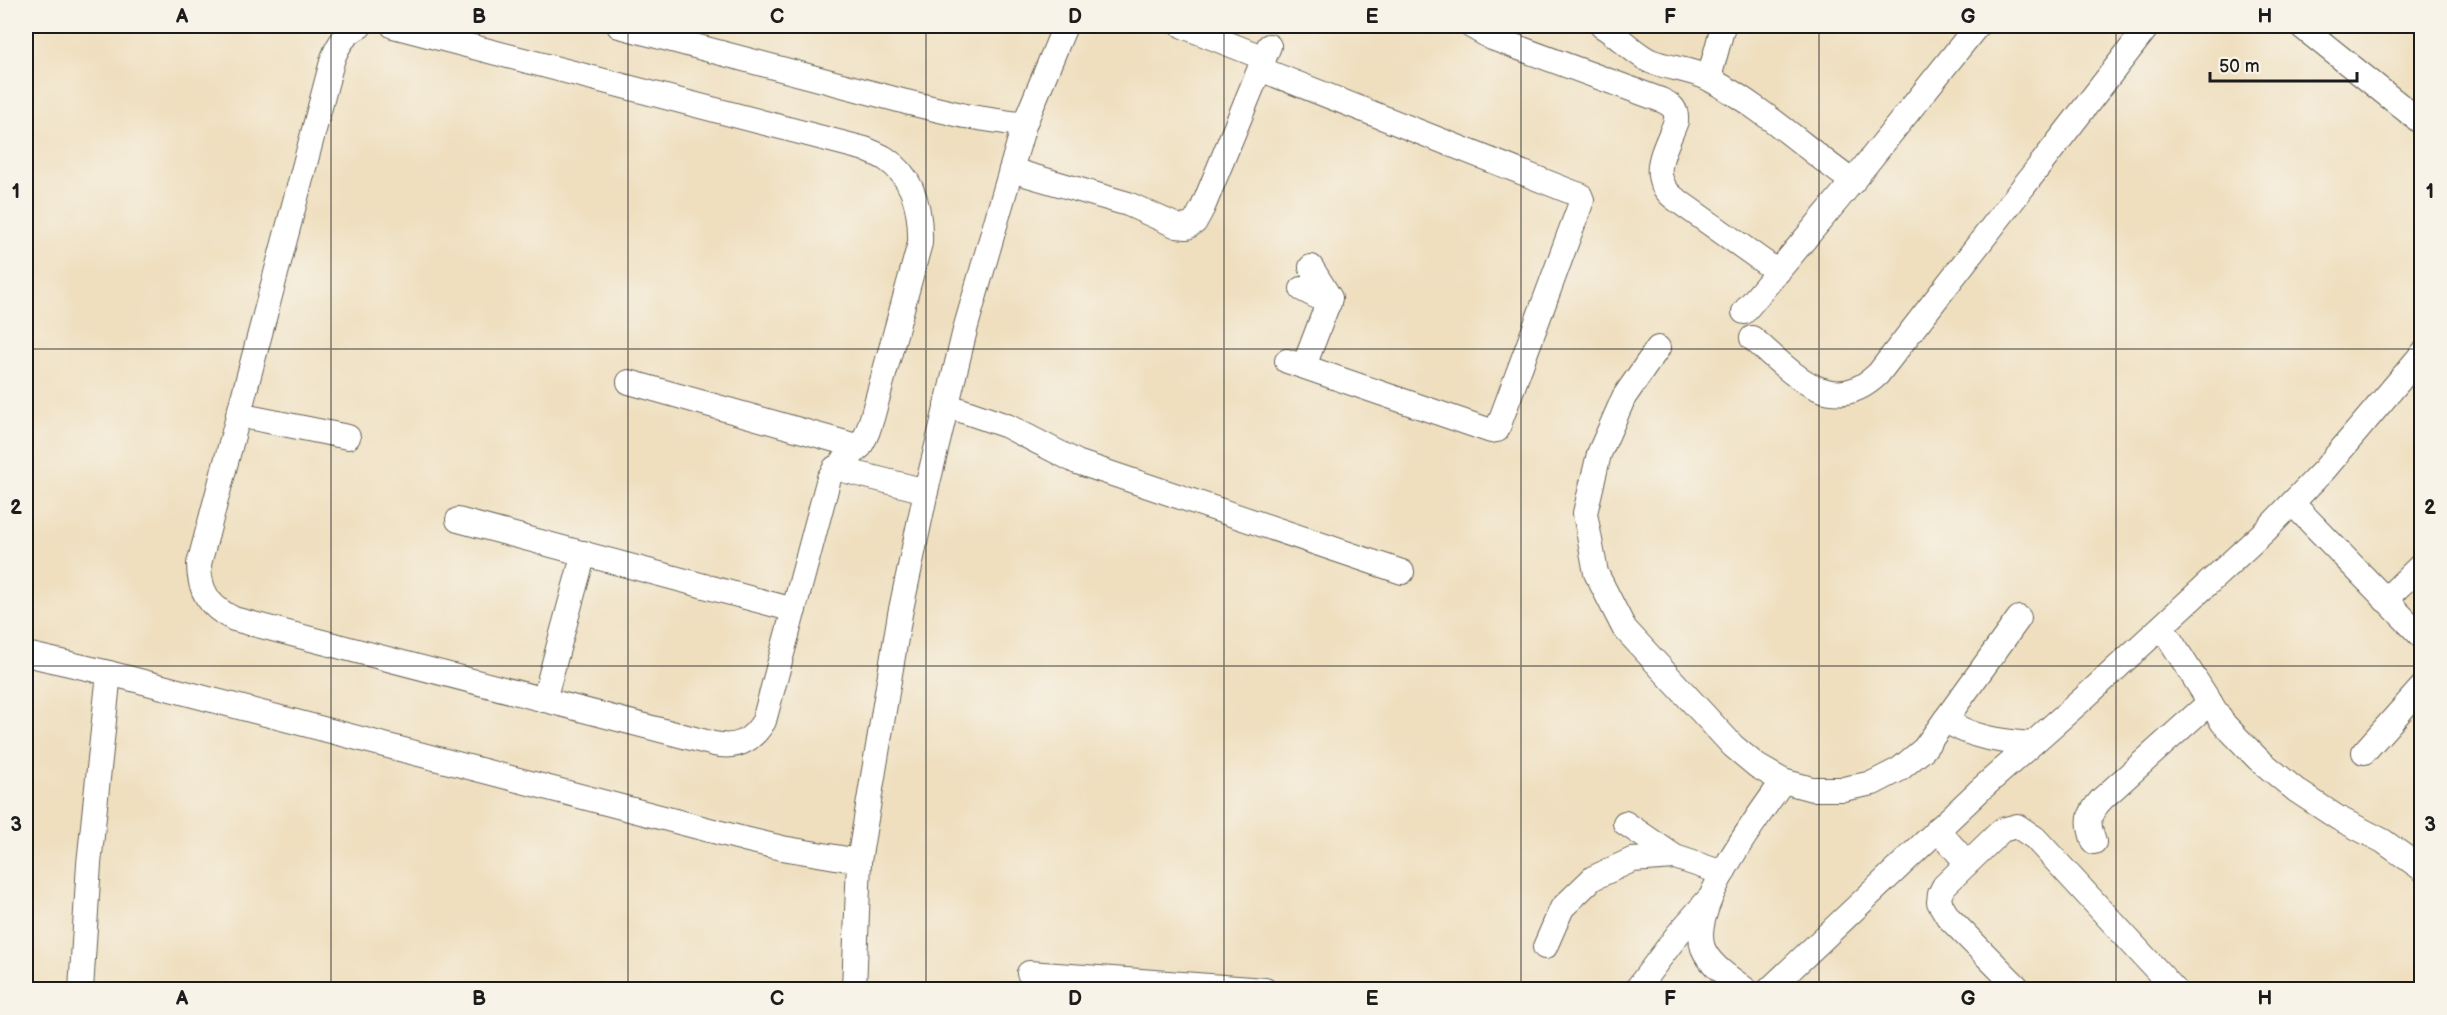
<svg xmlns="http://www.w3.org/2000/svg" width="2447" height="1015" font-family="'Balsamiq Sans',sans-serif">
  <style>
    .lines { fill: none; stroke-linecap: round; stroke-linejoin: round }
    .minor-casing { stroke: #666055; stroke-width: 26 }
    .minor { stroke: #fff; stroke-width: 24 }
    .grid { fill: none; stroke: #1c1c1c; stroke-width: 1.5; stroke-opacity: 0.55 }
    .neatline { fill: none; stroke: #1c1c1c; stroke-width: 2 }
    .grid-label { font-size: 20px; text-anchor: middle; font-weight: bold; fill: #1c1c1c }
  </style>
  <rect width="100%" height="100%" fill="#f7f3e8"/>
  <filter id="ink" filterUnits="userSpaceOnUse"><feTurbulence type="fractalNoise" baseFrequency=".0167" numOctaves="2"/><feDisplacementMap in="SourceGraphic" scale="12" xChannelSelector="R" yChannelSelector="G"/><feConvolveMatrix kernelMatrix="1 2 1 2 8 2 1 2 1" color-interpolation-filters="sRGB"/></filter>
  <filter id="wash" filterUnits="userSpaceOnUse"><feTurbulence type="fractalNoise" baseFrequency=".008" numOctaves="4" result="noise"/><feDisplacementMap in="SourceGraphic" scale="24" xChannelSelector="R" yChannelSelector="G"/><feGaussianBlur stdDeviation="1.35" result="paint"/><feColorMatrix in="noise" values="0 0 0 0 0 0 0 0 0 0 0 0 0 0 0 0 0 1.4 0 .05"/><feComposite in="paint" operator="in"/></filter>
  <g filter="url(#wash)">
    <rect width="100%" height="100%" fill="#efdfbf"/>
  </g>
  <g filter="url(#ink)">
    <g class="lines">
      <defs>
        <g id="minor">
          <path d="M360,26C346,33 339,43 333,58L199,564C199,591 209,607 234,619L714,744C737,749 752,741 764,721L829,478C839,461 850,459 860,446C867,437 869,427 872,418L920,243C921,211 915,178 886,159C880,155 871,152 865,149L393,26"/>
          <path d="M619,26L906,102L965,116L1024,125"/>
          <path d="M1183,26L1264,58"/>
          <path d="M1471,26L1492,38L1661,100C1672,105 1677,109 1676,121C1666,149 1646,175 1674,198L1778,272"/>
          <path d="M1602,26C1619,36 1632,52 1650,61C1670,69 1693,69 1711,80C1763,108 1805,148 1853,182"/>
          <path d="M2301,26L2422,123"/>
          <path d="M1260,69L1574,193L1580,195L1582,200L1497,430L1491,431L1287,361"/>
          <path d="M1709,78L1723,26"/>
          <path d="M1011,170L1128,204L1177,226L1187,227L1195,222L1203,207L1269,46"/>
          <path d="M1302,289L1329,303"/>
          <path d="M1744,312L1840,197L1977,26"/>
          <path d="M1752,338C1790,370 1830,420 1878,374L2148,26"/>
          <path d="M1658,348L1624,397L1599,454L1585,513L1596,573L1624,628L1733,746L1757,766L1783,781L1812,789H1843L1873,783L1900,769L1924,749L2019,618"/>
          <path d="M1304,366L1330,298L1311,267"/>
          <path d="M629,382L860,447"/>
          <path d="M946,405L1007,426L1077,462L1402,572"/>
          <path d="M238,415L348,437"/>
          <path d="M835,468L926,491"/>
          <path d="M2292,503L2422,637"/>
          <path d="M458,520L794,610"/>
          <path d="M2385,600L2422,564"/>
          <path d="M2162,627L2223,723L2258,759L2297,791L2338,818L2383,841L2422,869"/>
          <path d="M26,654L109,673L744,839L782,848L859,861"/>
          <path d="M544,700L584,553"/>
          <path d="M1945,720C1972,738 1999,741 2031,744"/>
          <path d="M2364,752L2422,687"/>
          <path d="M1625,823L1675,857"/>
          <path d="M1937,829L1967,863"/>
          <path d="M2094,842C2087,822 2087,815 2102,799L2210,702"/>
          <path d="M1545,947L1562,908L1593,878L1632,860L1675,857L1723,873"/>
          <path d="M1029,973L1265,990"/>
          <path d="M81,990L89,864L109,673"/>
          <path d="M854,990L859,861L900,614L926,491L966,326L1011,170L1024,125L1065,26"/>
          <path d="M1636,990L1678,934L1708,900"/>
          <path d="M1746,990C1731,978 1710,966 1703,948C1689,907 1759,815 1783,781"/>
          <path d="M1769,990L1981,789L2084,698L2266,530L2324,470L2422,354"/>
          <path d="M2020,990L1948,917L1939,902L1940,894L1944,886L2002,830L2017,826L2035,838L2175,990"/>
        </g>
      </defs>
      <!-- minor casing -->
      <use href="#minor" class="minor-casing"/>
      <!-- minor -->
      <use href="#minor" class="minor"/>
    </g>
  </g>
  <!-- grid -->
  <path class="grid" d="M331,26V990M628,26V990M926,26V990M1224,26V990M1521,26V990M1819,26V990M2116,26V990M26,349H2422M26,666H2422"/>
  <!-- margin -->
  <rect width="2447" height="1015" fill="none" stroke="#f7f3e8" stroke-width="66"/>
  <!-- scale -->
  <path d="M2210 72v9h147v-9" fill="none" stroke="#1c1c1c" stroke-width="3"/>
  <text x="2219" y="72" font-size="18" fill="#1c1c1c" stroke="#f7f3e8" stroke-width="4.5" paint-order="stroke">50 m</text>
  <rect x="33" y="33" width="2381" height="949" class="neatline"/>
  <g class="grid-label">
    <text x="182" y="23">A</text>
    <text x="479" y="23">B</text>
    <text x="777" y="23">C</text>
    <text x="1075" y="23">D</text>
    <text x="1372" y="23">E</text>
    <text x="1670" y="23">F</text>
    <text x="1968" y="23">G</text>
    <text x="2265" y="23">H</text>
    <text x="16" y="198">1</text>
    <text x="2430" y="198">1</text>
    <text x="16" y="514">2</text>
    <text x="2430" y="514">2</text>
    <text x="16" y="831">3</text>
    <text x="2430" y="831">3</text>
    <text x="182" y="1005">A</text>
    <text x="479" y="1005">B</text>
    <text x="777" y="1005">C</text>
    <text x="1075" y="1005">D</text>
    <text x="1372" y="1005">E</text>
    <text x="1670" y="1005">F</text>
    <text x="1968" y="1005">G</text>
    <text x="2265" y="1005">H</text>
  </g>
</svg>
